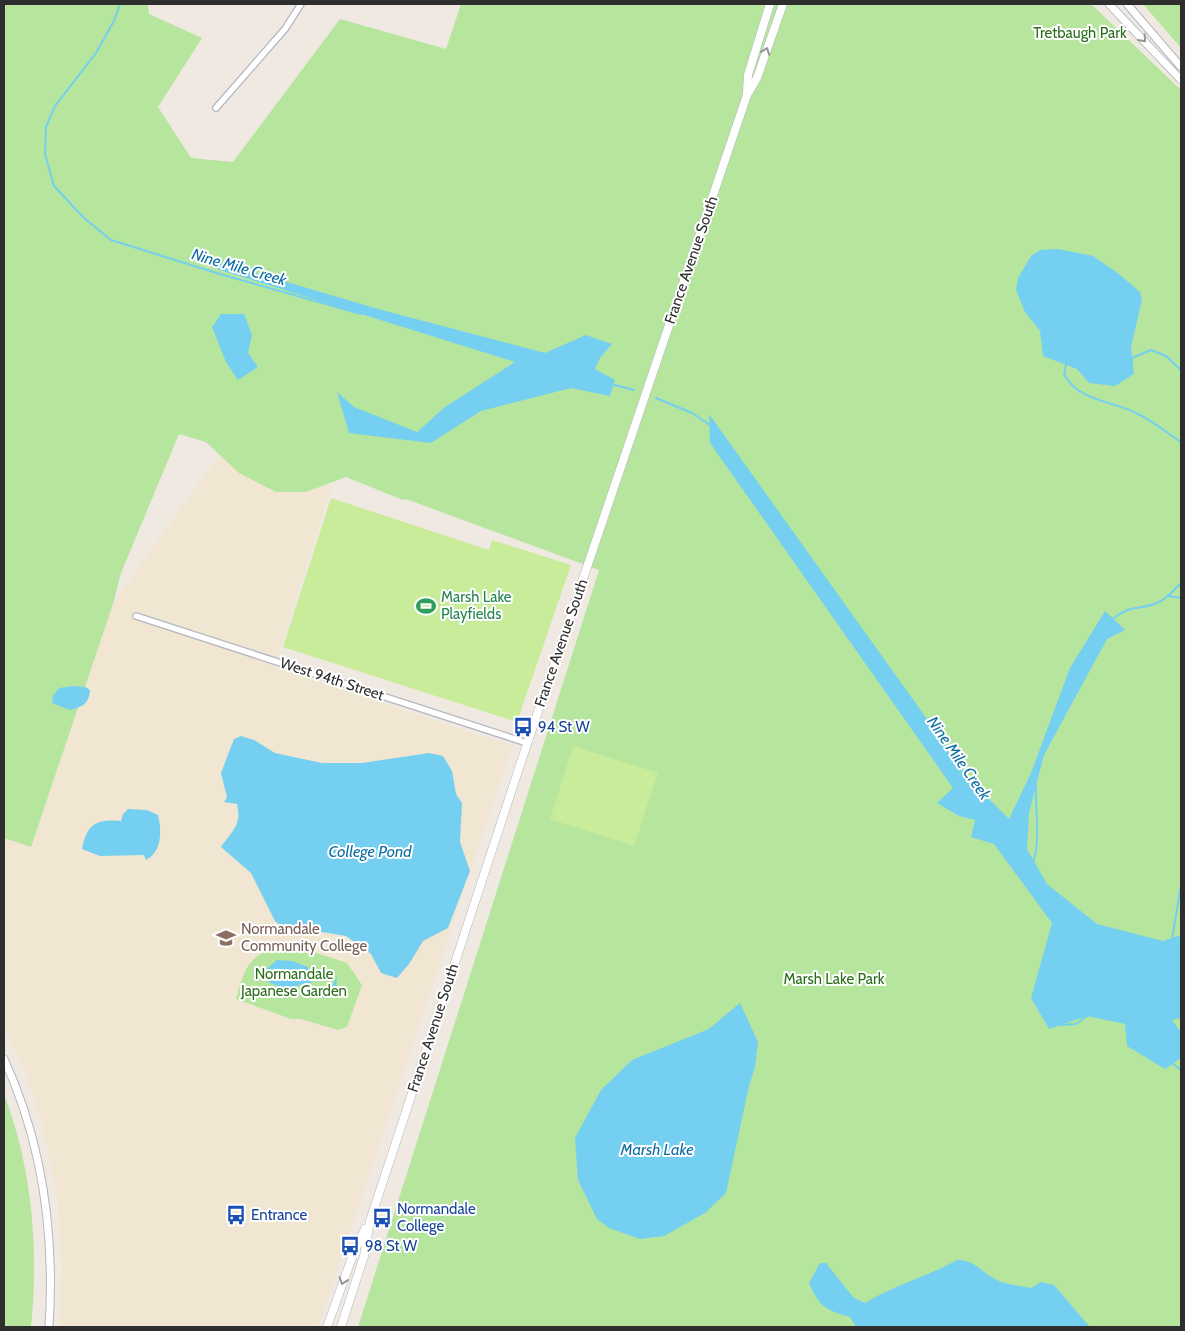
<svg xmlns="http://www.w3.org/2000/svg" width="1185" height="1331" font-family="Cabin,sans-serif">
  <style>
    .education { fill: #f0e6d1 }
    .green { fill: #b6e59e }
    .pitch { fill: #c9ec9a }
    .water { fill: #75cff0 }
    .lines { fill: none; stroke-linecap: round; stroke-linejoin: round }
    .stream { stroke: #75cff0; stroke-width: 2 }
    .minor-casing { stroke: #b4b7c1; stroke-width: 8 }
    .tertiary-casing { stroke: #b4b7c1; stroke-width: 9 }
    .secondary-casing { stroke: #b4b7c1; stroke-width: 9 }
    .minor { stroke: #fff; stroke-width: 5.5 }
    .tertiary { stroke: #fff; stroke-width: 7 }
    .secondary { stroke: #fff; stroke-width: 8 }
    .oneway { stroke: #969696 }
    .labels { text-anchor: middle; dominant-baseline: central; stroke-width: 4; stroke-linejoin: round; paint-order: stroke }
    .park-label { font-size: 15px; fill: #2c6e1b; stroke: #fff }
    .street-label { font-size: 15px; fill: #2e2e2e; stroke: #fff }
    .leisure-label { font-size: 15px; fill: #27864d; stroke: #fff; text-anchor: start }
    .transit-label { font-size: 15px; fill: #164399; stroke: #fff; text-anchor: start }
    .education-label { font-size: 15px; fill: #785e54; stroke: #fff; text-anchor: start }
    .water-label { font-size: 16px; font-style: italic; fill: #0d6fa3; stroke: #fff }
  </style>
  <rect width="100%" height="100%" fill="#efe9e1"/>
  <!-- education -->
  <path class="education" d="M224,448L332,486L274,667L512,746L318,1327H59L62,1269L57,1192L41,1121L25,1073L4,1029V838L31,847L113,604Z"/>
  <!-- green -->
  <g class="green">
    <path d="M4,4H148L149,14L202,38L158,107L191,158L233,162L340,19L446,49L461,4H1091L1181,90V1327H358L599,570L406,499L403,500L346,477L306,492H276L239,473L206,442L179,434L121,573L113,604L31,847L4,838Z"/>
    <path d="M1143,4H1181V48Z"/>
    <path d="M280,941L347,963L362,985L347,1027L338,1030L301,1019H291L236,999C247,961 247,962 280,941Z"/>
    <path d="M4,1094C32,1168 39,1249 31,1327H4Z"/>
  </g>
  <!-- pitch -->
  <g class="pitch">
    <path d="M331,498L489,550L492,540L571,565L517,722L283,647Z"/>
    <path d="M573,746L658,773L634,846L550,819Z"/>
  </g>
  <!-- water -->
  <g class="water">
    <path d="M1058,249L1093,256L1119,274L1140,292L1142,300L1131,347L1134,374L1115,386L1089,383L1077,369L1043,356L1040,331L1025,312L1016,290L1018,278L1031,256L1040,250Z"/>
    <path d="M206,258L378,309L545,353L586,335L612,344L600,358L595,369L615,380L610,396L571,388L481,411L431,443L349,433L337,392L354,407L417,432L445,407L515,362L217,269Z"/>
    <path d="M221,314H244L252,335L248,353L258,367L238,380L226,362L212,327Z"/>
    <path d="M709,414L972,782L1009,819L1031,773L1070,668L1105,611L1125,630L1107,639L1044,755L1029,813L1027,849L1047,884L1097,924L1163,941L1181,935V1018L1172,1020L1181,1032V1058L1165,1069L1127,1046L1125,1024L1087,1016L1049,1029L1031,998L1052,923L994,844L971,837L975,820L959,816L937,803L953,788L710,443Z"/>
    <path d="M73,686L85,687L90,690C89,704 82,707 70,710L52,703L53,696L59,688Z"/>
    <path d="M241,736L254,740L275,753L322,763H362L429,753L443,756L452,771L456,794L462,803L460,842L470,871L448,928L423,941L409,964L397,978L381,973L371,954L346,936L280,925L275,921L251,873L221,847C233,830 242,825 237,804L224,802L227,797L221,773L234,739Z"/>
    <path d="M128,809L147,810L158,815C162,831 162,852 146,860L144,855L100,856L82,849C87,824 96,819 121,821L123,814Z"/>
    <path d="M277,960L292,961L308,967L312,980L309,987L315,993L323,996L329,993L337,976L336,994C323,1003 309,995 301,984L297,986L296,992L289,990L287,986L284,988L270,983L264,977L265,970Z"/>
    <path d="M740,1003L758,1042L755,1067L749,1086L726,1193L705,1213L664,1236L640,1239L609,1228L597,1219L578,1180L575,1138L601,1090L632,1060L709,1029Z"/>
    <path d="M957,1260C977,1260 982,1274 999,1281C1009,1285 1021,1286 1031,1288L1041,1282L1054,1285L1090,1327H856L850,1317C826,1310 820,1308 809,1283L820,1263H826L853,1297L865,1303C894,1285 927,1277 957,1260Z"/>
  </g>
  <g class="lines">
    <!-- stream -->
    <g class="stream">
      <path d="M120,4L114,21L96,53L55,106L46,127L45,154L54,186L84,218L111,240L223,275L361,314"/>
      <path d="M1132,358L1151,350L1166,356L1181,370"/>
      <path d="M1066,365L1064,374C1077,401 1114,401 1138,414C1153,421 1167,433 1181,442"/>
      <path d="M611,384L634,390"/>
      <path d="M656,398L692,413L710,425"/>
      <path d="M1168,596L1181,598"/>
      <path d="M1113,619C1131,604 1140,610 1157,603C1167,599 1174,590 1181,583"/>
      <path d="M1033,863C1041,838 1035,812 1036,786"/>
      <path d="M1172,939L1181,885"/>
      <path d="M1060,1025L1076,1024L1087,1016"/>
      <path d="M1172,1063L1181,1070"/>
    </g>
    <defs>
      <g id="minor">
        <path d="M216,108L285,29L301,4"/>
        <path d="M136,616L527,743"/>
      </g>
      <g id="tertiary">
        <path d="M1109,4L1181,80"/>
        <path d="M1127,4L1181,67"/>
        <path d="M4,1059C43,1144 55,1234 49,1327"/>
      </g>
      <g id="secondary">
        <path d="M747,93L748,75L770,4"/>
        <path d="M327,1327L354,1252L365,1229"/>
        <path d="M341,1327L364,1256L370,1221L522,759L747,95L757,78L783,4"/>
      </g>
    </defs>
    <!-- minor casing -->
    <use href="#minor" class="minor-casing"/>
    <!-- tertiary casing -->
    <use href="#tertiary" class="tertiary-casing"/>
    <!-- secondary casing -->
    <use href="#secondary" class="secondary-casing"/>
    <!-- minor -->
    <use href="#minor" class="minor"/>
    <!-- tertiary -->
    <use href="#tertiary" class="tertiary"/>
    <!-- secondary -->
    <use href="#secondary" class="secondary"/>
  </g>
  <!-- one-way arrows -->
  <defs><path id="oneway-chevron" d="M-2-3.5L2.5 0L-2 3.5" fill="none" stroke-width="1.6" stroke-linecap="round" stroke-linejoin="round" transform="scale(1.25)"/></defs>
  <g class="oneway">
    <use href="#oneway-chevron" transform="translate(1143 39) rotate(48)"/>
    <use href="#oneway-chevron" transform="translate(766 51) rotate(-70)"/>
    <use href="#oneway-chevron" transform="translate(343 1281) rotate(109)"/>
  </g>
  <!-- icons -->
  <defs>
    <symbol id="stadium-bare" viewBox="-9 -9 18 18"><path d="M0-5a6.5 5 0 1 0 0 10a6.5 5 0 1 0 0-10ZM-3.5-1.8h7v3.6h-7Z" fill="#2e9e5b" stroke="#fff" stroke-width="2.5" paint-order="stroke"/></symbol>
    <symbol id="bus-bare" viewBox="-9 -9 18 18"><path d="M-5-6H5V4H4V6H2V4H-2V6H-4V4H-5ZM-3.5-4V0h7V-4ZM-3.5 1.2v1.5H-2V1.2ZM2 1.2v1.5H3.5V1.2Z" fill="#1a4fb4" stroke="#fff" stroke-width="2.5" paint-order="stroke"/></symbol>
    <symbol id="university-bare" viewBox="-9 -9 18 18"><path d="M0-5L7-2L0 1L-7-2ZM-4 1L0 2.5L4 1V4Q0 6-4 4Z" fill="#8d6e63" stroke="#fff" stroke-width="2.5" paint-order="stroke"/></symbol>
  </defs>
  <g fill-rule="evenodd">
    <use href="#stadium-bare" x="412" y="592" width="28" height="28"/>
    <use href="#bus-bare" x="509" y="713" width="28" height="28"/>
    <use href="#university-bare" x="212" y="924" width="28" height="28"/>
    <use href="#bus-bare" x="222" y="1201" width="28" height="28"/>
    <use href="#bus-bare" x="368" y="1204" width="28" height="28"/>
    <use href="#bus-bare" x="336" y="1232" width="28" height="28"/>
  </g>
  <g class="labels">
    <!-- park labels -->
    <g class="park-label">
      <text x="1080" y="33">Tretbaugh Park</text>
      <text x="294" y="974">Normandale<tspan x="294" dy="17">Japanese Garden</tspan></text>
      <text x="834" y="979">Marsh Lake Park</text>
    </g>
    <!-- street labels -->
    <g class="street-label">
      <text transform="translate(691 260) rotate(-71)">France Avenue South</text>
      <text transform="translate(561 643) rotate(-71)">France Avenue South</text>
      <text transform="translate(332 679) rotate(18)">West 94th Street</text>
      <text transform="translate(433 1028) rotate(-72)">France Avenue South</text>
    </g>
    <!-- leisure labels -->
    <g class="leisure-label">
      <text x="441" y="597">Marsh Lake<tspan x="441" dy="17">Playfields</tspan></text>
    </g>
    <!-- transit labels -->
    <g class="transit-label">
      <text x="538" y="727">94 St W</text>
      <text x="397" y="1209">Normandale<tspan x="397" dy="17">College</tspan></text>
      <text x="251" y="1215">Entrance</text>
      <text x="365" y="1246">98 St W</text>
    </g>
    <!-- education labels -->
    <g class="education-label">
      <text x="241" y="929">Normandale<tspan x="241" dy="17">Community College</tspan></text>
    </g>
    <!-- water labels -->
    <g class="water-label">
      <text transform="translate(239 267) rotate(16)">Nine Mile Creek</text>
      <text transform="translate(959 758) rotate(55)">Nine Mile Creek</text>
      <text x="370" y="851">College Pond</text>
      <text x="657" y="1149">Marsh Lake</text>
    </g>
  </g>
  <!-- border -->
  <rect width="1185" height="1331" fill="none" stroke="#2e2e2e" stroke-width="10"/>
</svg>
